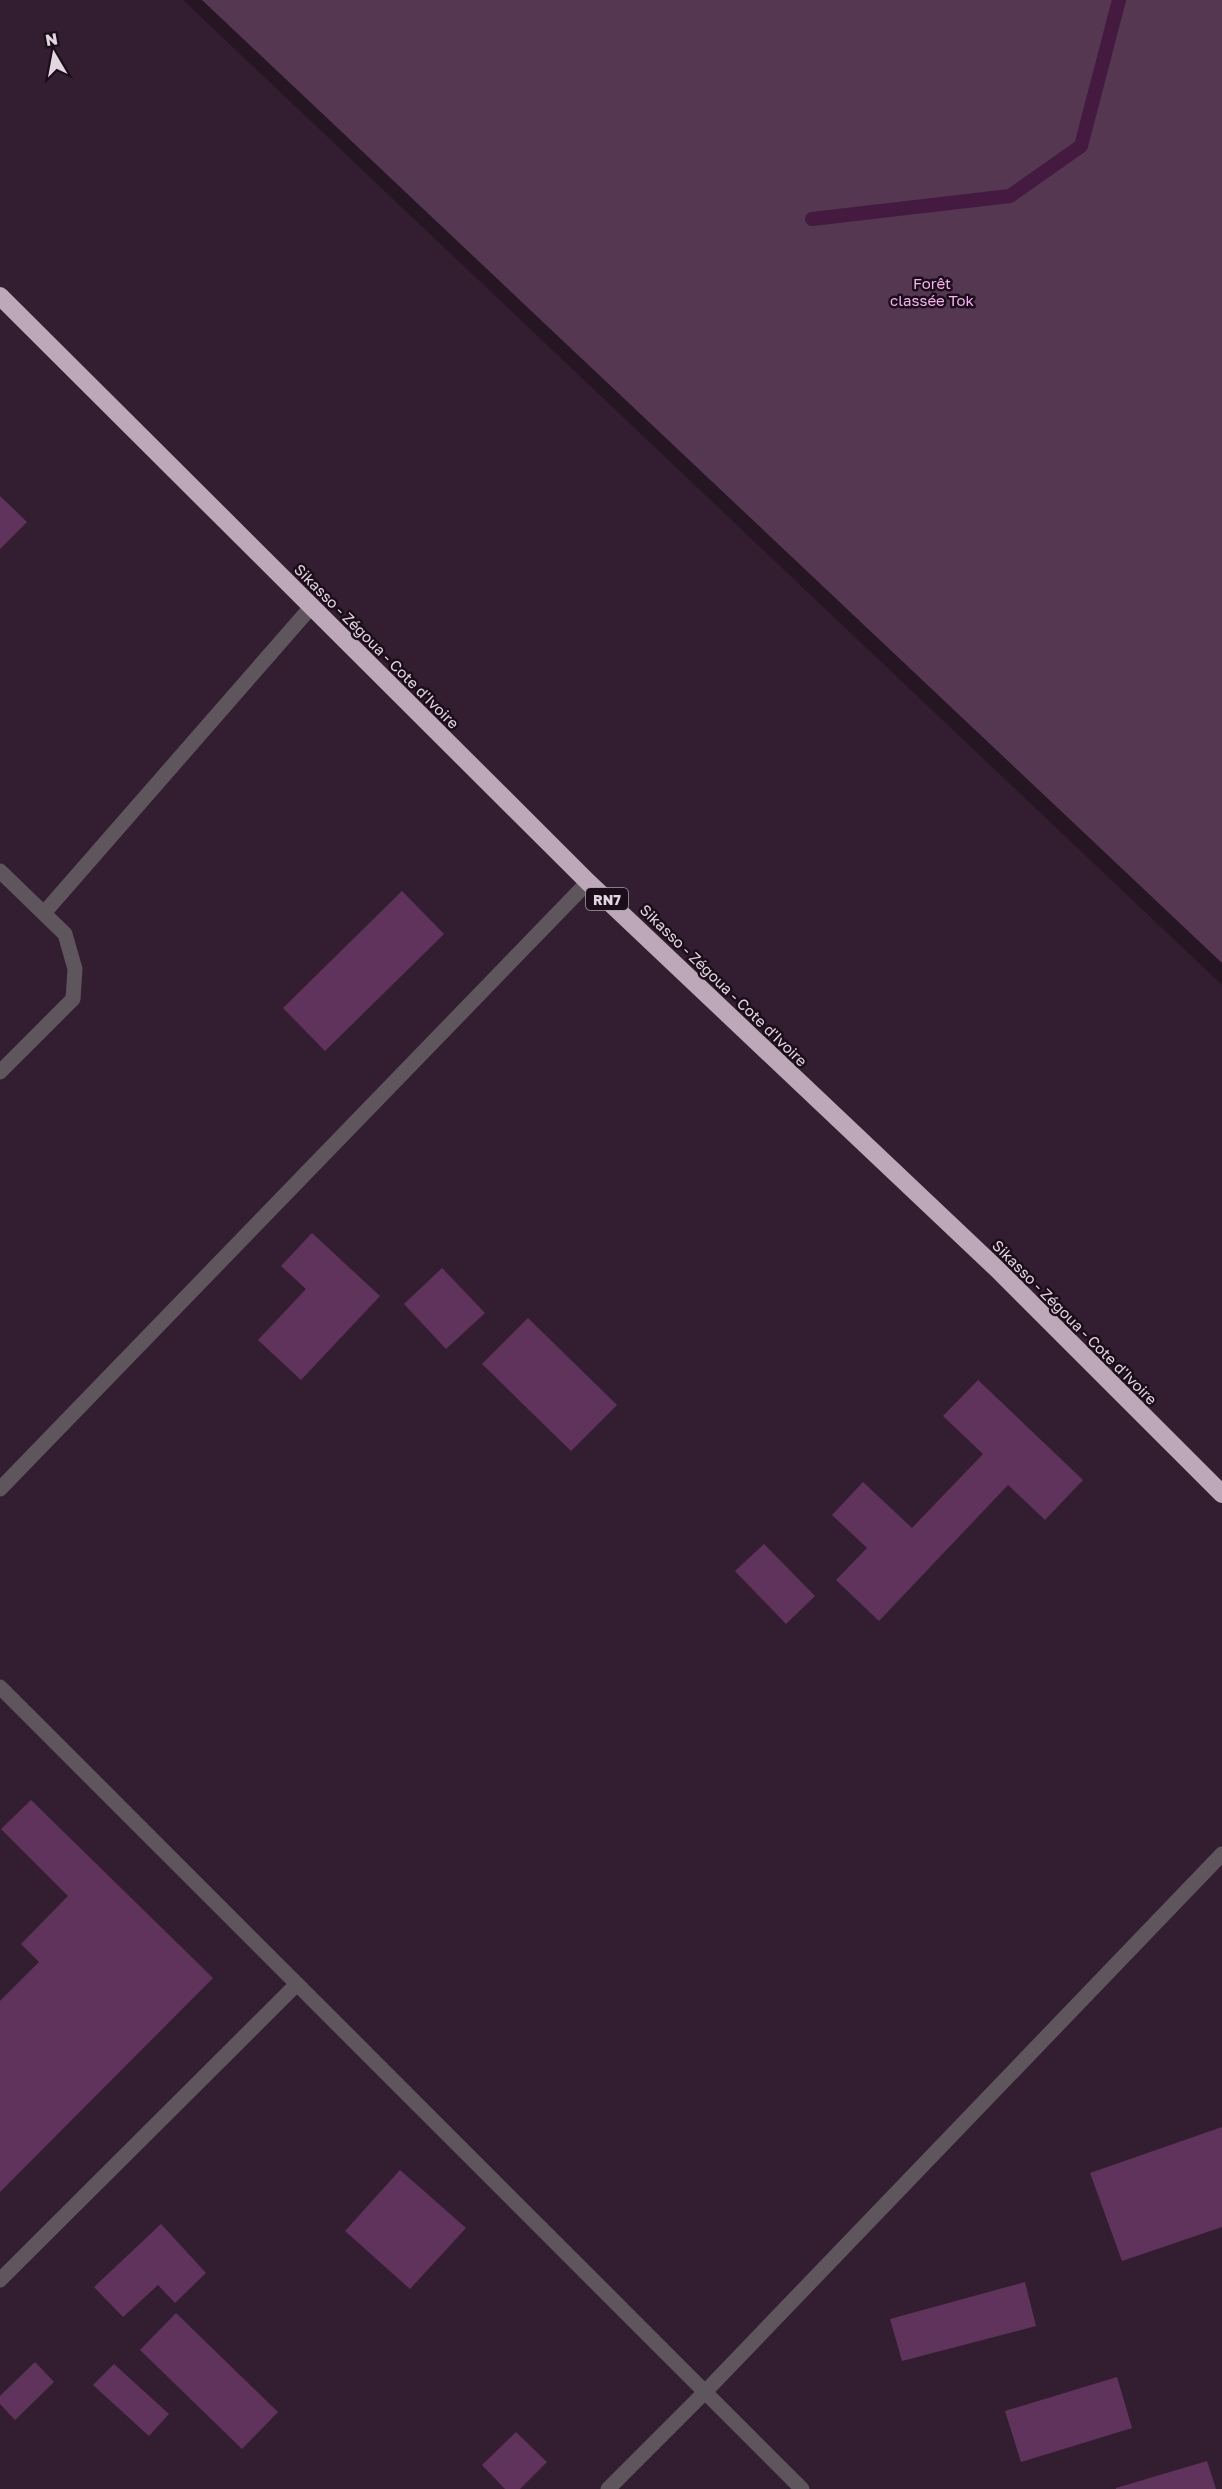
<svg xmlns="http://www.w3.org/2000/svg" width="1222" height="2489" font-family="'Golos Text',sans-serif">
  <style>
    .built { fill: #331e31 }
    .green { fill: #553752 }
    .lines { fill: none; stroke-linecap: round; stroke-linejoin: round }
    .stream { stroke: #441a41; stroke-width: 14 }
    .building { fill: #5f335b }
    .lane { stroke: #5f565d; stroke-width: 15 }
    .street { stroke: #5f565d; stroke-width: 15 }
    .highway { stroke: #bda8ba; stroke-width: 18 }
    .labels { text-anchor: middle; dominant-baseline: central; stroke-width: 5; stroke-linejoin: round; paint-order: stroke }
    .shield { fill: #1c0d1b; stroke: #a79aa5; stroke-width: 1.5 }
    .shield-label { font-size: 14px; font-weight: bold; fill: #e2d6e0 }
    .park-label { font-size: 15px; fill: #f7b1f0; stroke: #1c0d1b }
    .street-label { font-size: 15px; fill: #e2d6e0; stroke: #1c0d1b }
  </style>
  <rect width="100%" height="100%" fill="#261624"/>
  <!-- built -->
  <path class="built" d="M0,0H183L1222,985V2489H0Z"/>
  <!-- green -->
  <path class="green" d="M202,0H1222V963Z"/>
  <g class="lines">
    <!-- stream -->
    <path class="stream" d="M812,219L1010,196L1081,146L1119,0"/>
  </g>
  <!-- building -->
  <g class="building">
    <path d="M0,496L27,522L0,549Z"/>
    <path d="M402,891L444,934L325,1051L283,1008Z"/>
    <path d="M312,1233L380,1296L301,1380L258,1340L306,1289L281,1266Z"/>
    <path d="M442,1268L485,1313L446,1349L404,1304Z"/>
    <path d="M528,1318L617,1405L571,1451L482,1364Z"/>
    <path d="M978,1380L1083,1480L1045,1520L1008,1485L879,1621L836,1580L867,1548L832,1515L863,1482L912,1528L983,1454L943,1416Z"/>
    <path d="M764,1544L815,1596L786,1624L735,1571Z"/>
    <path d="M31,1800L213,1978L0,2192V2001L39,1962L21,1944L68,1896L1,1829Z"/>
    <path d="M1222,2127V2227L1122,2261L1090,2173Z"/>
    <path d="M400,2170L466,2228L410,2289L345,2231Z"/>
    <path d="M161,2224L206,2273L175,2303L158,2285L123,2317L94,2287Z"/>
    <path d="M1025,2282L1036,2326L902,2361L890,2319Z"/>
    <path d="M176,2313L278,2412L242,2449L140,2350Z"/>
    <path d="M35,2362L54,2382L15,2420L0,2404V2396Z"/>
    <path d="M114,2364L169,2414L149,2436L93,2385Z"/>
    <path d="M1117,2377L1132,2428L1021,2462L1005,2411Z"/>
    <path d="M516,2432L547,2462L520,2489H505L482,2465Z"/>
    <path d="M1207,2461L1216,2489H1116V2488Z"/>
  </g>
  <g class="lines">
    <!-- lane -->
    <g class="lane">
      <path d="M0,871L65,934L75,969L73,999L0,1072"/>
      <path d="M44,913L312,606"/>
    </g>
    <!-- street -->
    <g class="street">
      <path d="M0,1489L588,882"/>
      <path d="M0,1687L802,2489"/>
      <path d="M0,2280L297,1984"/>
      <path d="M608,2489L704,2393L1222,1854"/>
    </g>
    <!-- highway -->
    <path class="highway" d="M0,296L588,882L997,1269L1222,1494"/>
  </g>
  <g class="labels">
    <!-- shield labels -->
    <rect class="shield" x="586" y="888" width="42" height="22" rx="4.5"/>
    <g class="shield-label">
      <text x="607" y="899">RN7</text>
    </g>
    <!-- park labels -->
    <g class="park-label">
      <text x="932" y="283">Forêt<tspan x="932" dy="17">classée Tok</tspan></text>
    </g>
    <!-- street labels -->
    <g class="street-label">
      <text transform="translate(377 646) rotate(45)">Sikasso - Zégoua - Cote d'Ivoire</text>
      <text transform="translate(724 985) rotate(44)">Sikasso - Zégoua - Cote d'Ivoire</text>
      <text transform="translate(1075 1322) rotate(45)">Sikasso - Zégoua - Cote d'Ivoire</text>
    </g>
  </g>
  <!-- north arrow -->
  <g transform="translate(54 54) rotate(350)" stroke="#1c0d1b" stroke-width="4.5" paint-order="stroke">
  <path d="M0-4.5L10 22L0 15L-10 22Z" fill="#e2d6e0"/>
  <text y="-9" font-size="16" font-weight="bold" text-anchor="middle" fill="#e2d6e0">N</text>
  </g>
</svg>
